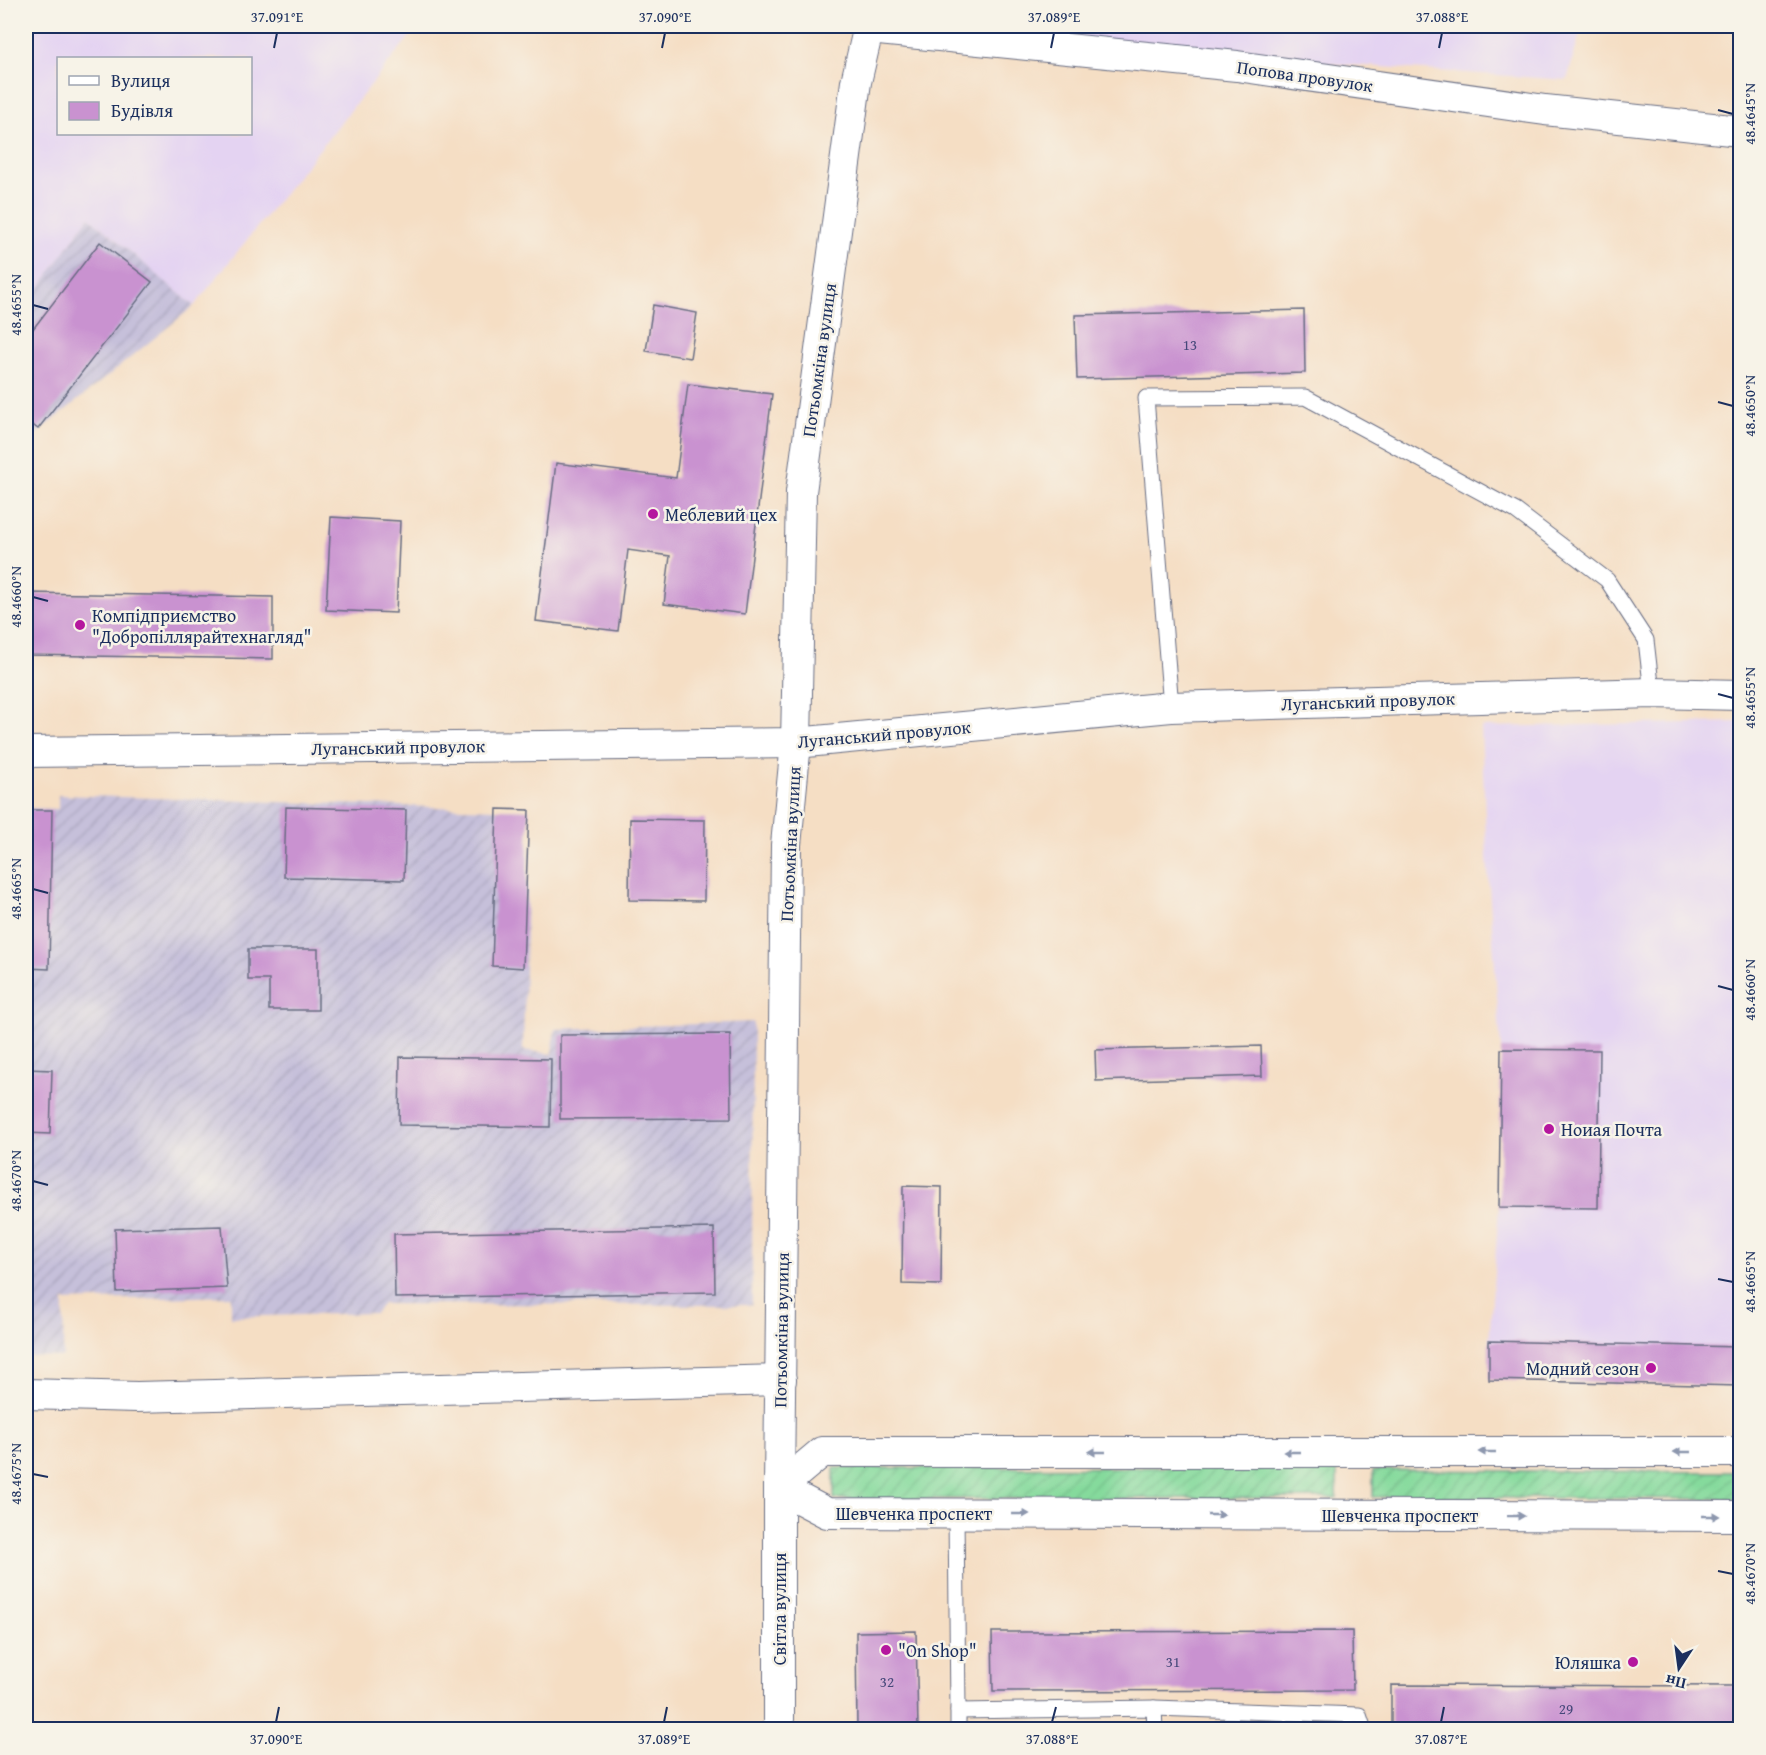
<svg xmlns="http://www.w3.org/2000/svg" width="1766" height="1755" font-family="'Gentium Book Plus',serif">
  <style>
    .built { fill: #e4d3f2; fill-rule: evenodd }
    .industrial { fill: url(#industrial-furrows) }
    .garden { fill: url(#garden-furrows); stroke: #50847d; stroke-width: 1.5 }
    .building { fill: #c992d0 }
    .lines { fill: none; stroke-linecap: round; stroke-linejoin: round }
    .lane-casing { stroke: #676c82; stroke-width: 17 }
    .street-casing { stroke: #676c82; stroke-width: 32 }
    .lane { stroke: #fff; stroke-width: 15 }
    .street { stroke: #fff; stroke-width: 30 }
    .oneway { fill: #8d97ae }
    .ticks { fill: none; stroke: #1b2f5e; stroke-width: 2 }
    .poi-dot { fill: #b5179e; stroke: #f7f3e8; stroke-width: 2 }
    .labels { text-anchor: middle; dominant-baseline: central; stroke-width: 5; stroke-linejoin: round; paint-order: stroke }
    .number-label { font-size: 15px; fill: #46487a }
    .street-label { font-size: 18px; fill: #1b2f5e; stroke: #f7f3e8 }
    .poi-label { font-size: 18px; fill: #1b2f5e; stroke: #f7f3e8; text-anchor: start }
    .neatline { fill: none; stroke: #1b2f5e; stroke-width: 2 }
    .ticks-label { font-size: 15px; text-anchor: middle; fill: #1b2f5e }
  </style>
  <defs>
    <pattern id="industrial-furrows" width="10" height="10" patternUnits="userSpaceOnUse" patternTransform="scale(1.5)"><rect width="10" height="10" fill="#c6c0da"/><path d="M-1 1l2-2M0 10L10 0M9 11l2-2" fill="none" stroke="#aaa5be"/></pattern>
    <pattern id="garden-furrows" width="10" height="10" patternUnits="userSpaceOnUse" patternTransform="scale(1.5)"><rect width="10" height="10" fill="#85da9c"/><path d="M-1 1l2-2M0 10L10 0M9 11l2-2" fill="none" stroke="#72bb89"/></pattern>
  </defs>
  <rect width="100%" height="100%" fill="#f7f3e8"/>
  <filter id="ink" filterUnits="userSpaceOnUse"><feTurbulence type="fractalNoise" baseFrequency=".0167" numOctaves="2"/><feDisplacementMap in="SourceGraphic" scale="12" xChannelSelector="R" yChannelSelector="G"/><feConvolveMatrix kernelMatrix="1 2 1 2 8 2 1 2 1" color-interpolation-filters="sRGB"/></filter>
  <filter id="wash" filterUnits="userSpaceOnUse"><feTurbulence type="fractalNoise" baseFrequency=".008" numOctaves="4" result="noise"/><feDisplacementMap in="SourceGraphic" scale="24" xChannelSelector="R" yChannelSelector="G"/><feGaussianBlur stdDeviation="1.35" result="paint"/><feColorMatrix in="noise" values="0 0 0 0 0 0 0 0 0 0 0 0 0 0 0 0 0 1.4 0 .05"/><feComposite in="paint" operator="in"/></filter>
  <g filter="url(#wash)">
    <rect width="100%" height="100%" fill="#f5dec4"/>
    <!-- built -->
    <g class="built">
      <path d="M26,26H418L194,306L89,217L26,307V108L27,106ZM58,58H250V134H58Z"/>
      <path d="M919,26H1582L1567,80L1238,57Z"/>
      <path d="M1740,722V1347L1489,1341L1499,1207L1501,1049L1487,858L1481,727Z"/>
    </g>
    <!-- industrial -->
    <g class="industrial">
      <path d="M89,217L194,306L26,442V307Z"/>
      <path d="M58,795L529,810L523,1050L552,1054L555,1029L753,1022L752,1305L383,1304L375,1313L231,1317V1296L64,1301L63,1357L26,1356V808L58,809Z"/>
    </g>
    <!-- garden -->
    <g class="garden">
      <path d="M1337,1467V1498L834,1499V1468Z"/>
      <path d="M1373,1470L1740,1472V1499L1373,1497Z"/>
    </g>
    <g id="blocks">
      <!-- building -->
      <g class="building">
        <path d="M100,242L152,282L38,429L26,420V338Z"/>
        <path d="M653,305L697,313L690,358L646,351Z"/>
        <path d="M1304,310L1305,373L1077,379L1075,315Z"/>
        <path d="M688,384L772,394L745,614L664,604L670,556L628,550L618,631L536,621L556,463L676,478Z"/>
        <path d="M331,517L400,521L396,613L326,610Z"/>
        <path d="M26,593L273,597V659L26,655Z"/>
        <path d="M286,807L406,810L404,880L284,877Z"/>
        <path d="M497,809L529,810L523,968L492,966Z"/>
        <path d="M26,810H52L49,969L26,968Z"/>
        <path d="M630,819L705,820L704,901L629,900Z"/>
        <path d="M248,949H318V1010H269V980H248Z"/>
        <path d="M730,1034L731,1118L560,1119V1035Z"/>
        <path d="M1261,1046L1262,1076L1096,1081L1095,1050Z"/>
        <path d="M1501,1049L1600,1050L1598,1208L1499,1207Z"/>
        <path d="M400,1057L551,1059L550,1127L399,1125Z"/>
        <path d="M26,1069L52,1070L50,1134L26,1133Z"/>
        <path d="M903,1186L942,1187L941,1285L902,1284Z"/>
        <path d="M222,1226L227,1288L117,1292L115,1229Z"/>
        <path d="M714,1228L715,1292L395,1298L394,1234Z"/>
        <path d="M1489,1341L1740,1347V1386L1489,1380Z"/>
        <path d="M916,1631L918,1730H857L856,1632Z"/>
        <path d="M1352,1631L1353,1690L993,1691L992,1632Z"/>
        <path d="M1391,1685L1740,1686V1730H1391Z"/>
      </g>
    </g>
  </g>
  <g filter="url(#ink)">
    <use href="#blocks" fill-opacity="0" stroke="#676c82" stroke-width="1.5"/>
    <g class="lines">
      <defs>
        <g id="lane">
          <path d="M1171,707L1146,398L1305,397L1516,511L1607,580L1646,640L1652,693"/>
          <path d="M956,1514L958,1711L1154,1708L1359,1715L1364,1730"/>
          <path d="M1154,1708L1155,1730"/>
          <path d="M958,1730V1711"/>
        </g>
        <g id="street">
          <path d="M869,29L1237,66L1545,110L1740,131"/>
          <path d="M26,752L796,743L1171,707L1652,693L1740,695"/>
          <path d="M26,1394L137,1397L781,1380"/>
          <path d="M779,1488L822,1452H1740"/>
          <path d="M779,1488L827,1513L1740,1516"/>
          <path d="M779,1730V1488L786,845L796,743L801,492L856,82L869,26"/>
        </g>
      </defs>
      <!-- lane casing -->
      <use href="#lane" class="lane-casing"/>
      <!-- street casing -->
      <use href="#street" class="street-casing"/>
      <!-- lane -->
      <use href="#lane" class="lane"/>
      <!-- street -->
      <use href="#street" class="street"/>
    </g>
    <!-- one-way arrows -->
    <defs><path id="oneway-solid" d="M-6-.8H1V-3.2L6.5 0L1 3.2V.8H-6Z" transform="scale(1.5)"/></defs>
    <g class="oneway">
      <use href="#oneway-solid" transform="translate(1097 1452) rotate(180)"/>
      <use href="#oneway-solid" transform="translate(1292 1452) rotate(180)"/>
      <use href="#oneway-solid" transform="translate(1487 1452) rotate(180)"/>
      <use href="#oneway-solid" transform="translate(1682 1452) rotate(180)"/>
      <use href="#oneway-solid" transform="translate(1021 1514)"/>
      <use href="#oneway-solid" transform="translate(1216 1515)"/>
      <use href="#oneway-solid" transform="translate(1516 1516)"/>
      <use href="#oneway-solid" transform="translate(1711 1516)"/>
    </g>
  </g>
  <!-- ticks -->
  <path class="ticks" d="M274,48L277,33M662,48L665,33M1051,48L1054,33M1439,48L1442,33M1718,110L1733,114M33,305L48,309M1718,402L1733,406M33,597L48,601M1718,694L1733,698M33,889L48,893M1718,986L1733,990M33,1181L48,1185M1718,1279L1733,1282M33,1474L48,1477M1718,1571L1733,1574M276,1722L279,1707M664,1722L667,1707M1052,1722L1056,1707M1441,1722L1444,1707"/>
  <!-- markers -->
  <g class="poi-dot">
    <circle cx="653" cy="514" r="6"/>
    <circle cx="80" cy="625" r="6"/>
    <circle cx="1549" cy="1129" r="6"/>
    <circle cx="1651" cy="1368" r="6"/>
    <circle cx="886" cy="1650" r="6"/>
    <circle cx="1633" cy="1662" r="6"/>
  </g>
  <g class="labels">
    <!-- number labels -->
    <g class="number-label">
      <text x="1190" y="344">13</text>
      <text x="1173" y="1661">31</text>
      <text x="887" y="1681">32</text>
      <text x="1566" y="1708">29</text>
    </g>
    <!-- street labels -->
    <g class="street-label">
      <text transform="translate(1305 76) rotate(8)">Попова провулок</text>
      <text transform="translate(819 360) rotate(-82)">Потьомкіна вулиця</text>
      <text transform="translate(1368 701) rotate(-2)">Луганський провулок</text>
      <text transform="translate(884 734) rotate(-5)">Луганський провулок</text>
      <text transform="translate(398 747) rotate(-1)">Луганський провулок</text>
      <text transform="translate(790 844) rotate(-87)">Потьомкіна вулиця</text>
      <text transform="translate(781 1330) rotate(-89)">Потьомкіна вулиця</text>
      <text x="914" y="1513">Шевченка проспект</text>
      <text x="1400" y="1515">Шевченка проспект</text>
      <text transform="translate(779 1609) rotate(-90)">Світла вулиця</text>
    </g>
    <!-- poi labels -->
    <g class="poi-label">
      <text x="665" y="514">Меблевий цех</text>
      <text x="92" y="615">Компідприємство<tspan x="92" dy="21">"Добропіллярайтехнагляд"</tspan></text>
      <text x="1561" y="1129">Ноиая Почта</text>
      <text x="1639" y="1368" text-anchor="end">Модний сезон</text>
      <text x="898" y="1650">"On Shop"</text>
      <text x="1621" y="1662" text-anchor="end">Юляшка</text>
    </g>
  </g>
  <!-- margin -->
  <rect width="1766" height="1755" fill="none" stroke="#f7f3e8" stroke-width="66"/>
  <!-- legend -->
  <rect x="57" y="57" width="195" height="78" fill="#f7f3e8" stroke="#9fa5b1" stroke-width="1.5"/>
  <rect x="69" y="76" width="30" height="9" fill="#ffffff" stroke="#9fa5b1" stroke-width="1.5"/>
  <text x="111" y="87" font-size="18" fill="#1b2f5e">Вулиця</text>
  <rect x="69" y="102" width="30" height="18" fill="#c992d0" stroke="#9fa5b1" stroke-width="1.5"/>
  <text x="111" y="117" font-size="18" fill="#1b2f5e">Будівля</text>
  <!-- north arrow -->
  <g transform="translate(1679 1668) rotate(193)" stroke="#f7f3e8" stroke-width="4.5" paint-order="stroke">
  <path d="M0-4.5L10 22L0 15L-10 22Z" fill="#1b2f5e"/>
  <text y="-9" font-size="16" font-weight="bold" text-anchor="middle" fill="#1b2f5e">Пн</text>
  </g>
  <rect x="33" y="33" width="1700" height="1689" class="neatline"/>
  <g class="ticks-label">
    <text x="277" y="22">37.091°E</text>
    <text x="665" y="22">37.090°E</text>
    <text x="1054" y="22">37.089°E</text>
    <text x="1442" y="22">37.088°E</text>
    <text transform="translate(1750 114) rotate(-90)" y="5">48.4645°N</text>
    <text transform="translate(16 305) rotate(-90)" y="5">48.4655°N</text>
    <text transform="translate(1750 406) rotate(-90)" y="5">48.4650°N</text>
    <text transform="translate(16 597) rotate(-90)" y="5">48.4660°N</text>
    <text transform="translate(1750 698) rotate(-90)" y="5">48.4655°N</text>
    <text transform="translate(16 889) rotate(-90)" y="5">48.4665°N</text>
    <text transform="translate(1750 990) rotate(-90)" y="5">48.4660°N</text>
    <text transform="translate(16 1181) rotate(-90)" y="5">48.4670°N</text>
    <text transform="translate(1750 1282) rotate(-90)" y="5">48.4665°N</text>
    <text transform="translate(16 1474) rotate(-90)" y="5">48.4675°N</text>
    <text transform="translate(1750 1574) rotate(-90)" y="5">48.4670°N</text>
    <text x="276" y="1744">37.090°E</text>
    <text x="664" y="1744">37.089°E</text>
    <text x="1052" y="1744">37.088°E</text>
    <text x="1441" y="1744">37.087°E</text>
  </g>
</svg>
